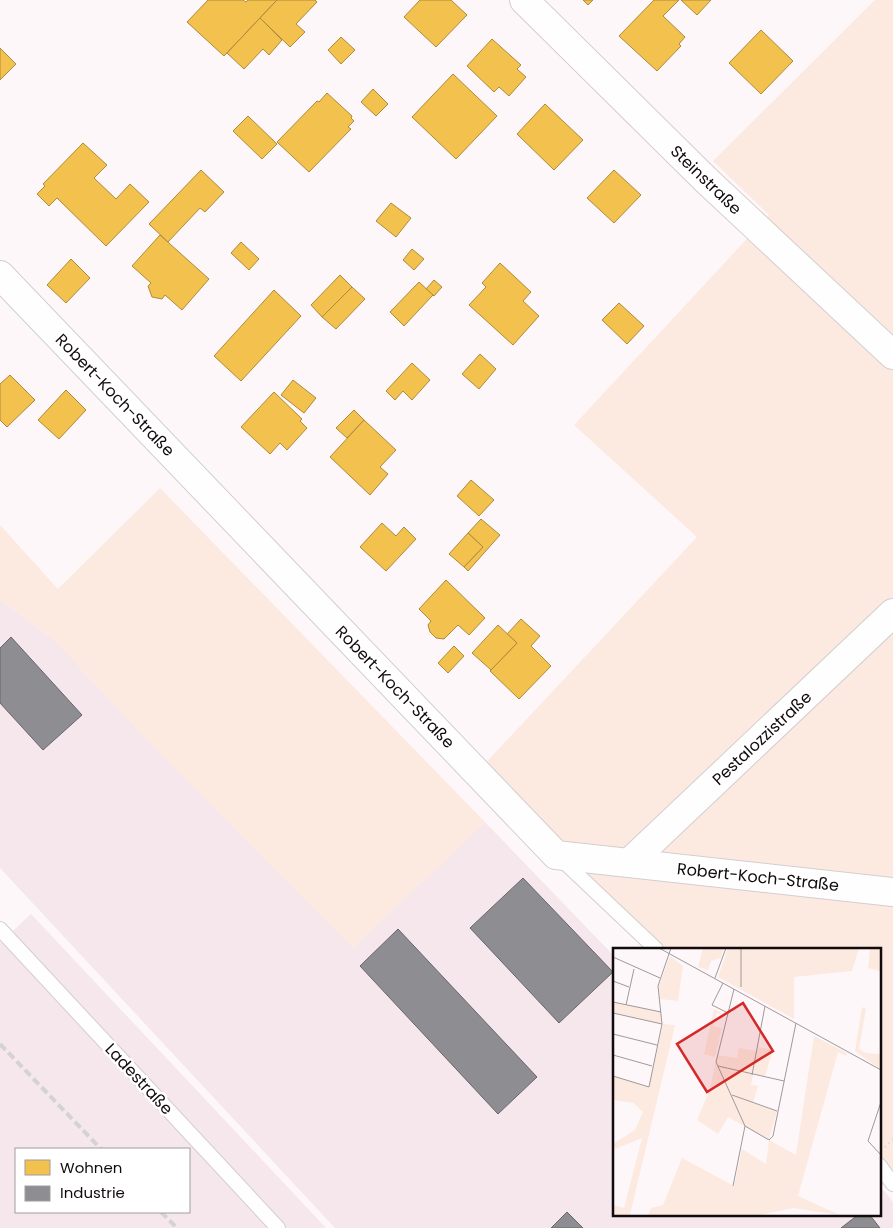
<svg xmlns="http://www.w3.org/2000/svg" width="893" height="1228" font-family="Poppins,sans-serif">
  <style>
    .built { fill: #f5e7ec; fill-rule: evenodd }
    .green { fill: #fceae0 }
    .homes { fill: #f2c14e; stroke: #ae8a3a }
    .industry { fill: #8d8d92; stroke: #68666a }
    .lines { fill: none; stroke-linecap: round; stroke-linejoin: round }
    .service-casing { stroke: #d3ced0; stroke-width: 16 }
    .minor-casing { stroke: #d3ced0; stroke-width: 30 }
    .path { stroke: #dcdada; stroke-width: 3; stroke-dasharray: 1 4; stroke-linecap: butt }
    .service { stroke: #fffefe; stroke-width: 14 }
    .minor { stroke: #fffefe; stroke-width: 28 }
    .rail { stroke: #d5d2d4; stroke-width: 4; stroke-dasharray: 8 4; stroke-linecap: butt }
    .labels { text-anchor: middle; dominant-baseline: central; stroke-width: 5; stroke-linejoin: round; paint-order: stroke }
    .street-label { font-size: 16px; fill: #110b0d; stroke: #fff }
    .inset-road { fill: none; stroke: #9f999b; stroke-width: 1 }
    .view { fill: #d62828; fill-opacity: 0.15; stroke: #d62828; stroke-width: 2.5 }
    .inset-edge { fill: none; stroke: #110b0d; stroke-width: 2.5 }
  </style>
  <rect width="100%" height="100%" fill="#fdf7f9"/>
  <!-- built -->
  <g class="built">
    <path d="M0,600L51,637L353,947L485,822L614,956V1214H879V1187L886,1193L893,1202V1228H335L0,868Z"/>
    <path d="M31,914L326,1228H0V943ZM16,1149H189V1212H16Z"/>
  </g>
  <!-- green -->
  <g class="green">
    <path d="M875,0H893V1184L879,1165V949H656L477,772L697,537L574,425L769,215L713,161Z"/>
    <path d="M160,488L485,822L353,948L145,738L51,637L0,600V525L58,589Z"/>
  </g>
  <!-- homes -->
  <g class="homes">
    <path d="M208,0H243L246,2L248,0H277L224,56L187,22Z"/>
    <path d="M277,0H315L317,2L296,24L305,32L290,47L260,18Z"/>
    <path d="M420,0H451L467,15L436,47L404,17Z"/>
    <path d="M583,0H593L588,5Z"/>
    <path d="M654,0H679L663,16L685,37L679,44L681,46L657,71L619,36Z"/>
    <path d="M681,0H711L697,15Z"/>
    <path d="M260,18L282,40L269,55L263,49L244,69L227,53Z"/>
    <path d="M761,30L793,61L761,94L729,63Z"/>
    <path d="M341,37L355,50L341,64L328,50Z"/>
    <path d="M492,39L521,65L517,69L526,77L509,96L499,87L494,92L467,66Z"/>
    <path d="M0,48L16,64L0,80Z"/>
    <path d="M453,74L497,116L456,159L412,117Z"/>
    <path d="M373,89L388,104L376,116L361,102Z"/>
    <path d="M327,93L352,116L351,118L354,121L348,127L351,129L309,172L277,142L317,101L319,102Z"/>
    <path d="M545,104L583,140L554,170L517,134Z"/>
    <path d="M248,116L277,144L262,159L233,131Z"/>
    <path d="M83,143L107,165L94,178L116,199L130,184L149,202L106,246L57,198L49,206L37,194L45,186L43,184Z"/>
    <path d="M201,170L224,192L205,212L200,208L168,242L149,224Z"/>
    <path d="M614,170L641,195L614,223L587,198Z"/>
    <path d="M391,203L411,218L396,237L376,221Z"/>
    <path d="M160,235L209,279L182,310L165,295L162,299L152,297L148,286L151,283L132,266Z"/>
    <path d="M241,242L259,259L249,270L231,253Z"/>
    <path d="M412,249L424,259L414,270L403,260Z"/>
    <path d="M71,259L90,278L66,303L47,285Z"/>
    <path d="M500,263L531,292L523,301L539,316L513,345L469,305L486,287L482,283Z"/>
    <path d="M340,275L352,287L322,317L311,305Z"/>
    <path d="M434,280L442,287L434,296L426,289Z"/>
    <path d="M419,282L433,295L404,326L390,312Z"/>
    <path d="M352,287L365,299L336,329L322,317Z"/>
    <path d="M274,290L301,316L241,381L214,356Z"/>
    <path d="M619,303L644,326L627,344L602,320Z"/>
    <path d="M480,354L496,369L479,389L462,374Z"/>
    <path d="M412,363L430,380L412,400L403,391L395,400L386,391Z"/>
    <path d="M10,375L35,400L7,427L0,420V384Z"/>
    <path d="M293,380L316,398L304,413L281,395Z"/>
    <path d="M66,390L86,410L59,439L38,420Z"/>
    <path d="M274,392L302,419L300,421L307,428L287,450L280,443L270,454L241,427Z"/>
    <path d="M354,410L364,420L347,438L336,428Z"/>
    <path d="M364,420L396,450L380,467L388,474L370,495L330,457Z"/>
    <path d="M471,480L494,500L479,516L457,496Z"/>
    <path d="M481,519L500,535L468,571L464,567L483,547L468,533Z"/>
    <path d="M382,523L396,536L404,527L416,539L386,571L360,547Z"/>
    <path d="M468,533L483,547L464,567L449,554Z"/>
    <path d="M446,580L485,618L469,635L458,625L444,639L436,638L430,632L428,625L431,621L419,609Z"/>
    <path d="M521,619L540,636L531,646L551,666L519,699L490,671L517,643L507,634Z"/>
    <path d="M498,625L517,643L491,670L472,653Z"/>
    <path d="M454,646L464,656L448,673L438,663Z"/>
  </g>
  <!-- industry -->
  <g class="industry">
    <path d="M11,637L82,715L43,750L0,703V648Z"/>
    <path d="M523,878L613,972L559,1023L470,928Z"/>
    <path d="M398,929L537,1077L498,1114L360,966Z"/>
    <path d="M567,1212L583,1228H551Z"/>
    <path d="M859,1214H869L880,1228H841Z"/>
  </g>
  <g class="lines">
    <defs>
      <g id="service">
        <path d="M561,859L656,949"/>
        <path d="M0,929L278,1228"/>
        <path d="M879,1165L893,1184"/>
      </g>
      <g id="minor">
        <path d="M524,0L706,180L893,355"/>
        <path d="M0,275L556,855L893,892"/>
        <path d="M630,862L893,613"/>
      </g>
    </defs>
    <!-- service casing -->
    <use href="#service" class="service-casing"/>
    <!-- minor casing -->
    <use href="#minor" class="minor-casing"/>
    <!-- path -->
    <path class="path" d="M885,1147L893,1139"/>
    <!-- service -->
    <use href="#service" class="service"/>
    <!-- minor -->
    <use href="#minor" class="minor"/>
    <!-- rail -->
    <g class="rail">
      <path d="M0,1044L101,1149"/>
      <path d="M161,1212L177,1228"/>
    </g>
  </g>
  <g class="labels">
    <!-- street labels -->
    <g class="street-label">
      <text transform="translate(706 180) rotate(44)">Steinstraße</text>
      <text transform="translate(115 395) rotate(46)">Robert-Koch-Straße</text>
      <text transform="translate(395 687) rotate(46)">Robert-Koch-Straße</text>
      <text transform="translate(762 738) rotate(-43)">Pestalozzistraße</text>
      <text transform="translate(758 877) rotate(6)">Robert-Koch-Straße</text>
      <text transform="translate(139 1079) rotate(47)">Ladestraße</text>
    </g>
  </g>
  <!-- overview -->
  <g transform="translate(613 948)">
    <rect width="268" height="268" fill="#fdf7f9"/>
    <path d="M90,0H111L108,10L98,13L95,22L85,19ZM115,0H246L239,23L181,29V71L105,29ZM257,0H267V23L255,20ZM57,8L70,18L65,53L47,51L46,38ZM0,54L48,64L49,76L0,65ZM249,59L253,61L246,101L253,105L267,106V121L242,103ZM101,61L112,67L104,65L100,78L109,80L102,109L91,106ZM50,76L62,77L17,267H0V257L11,260L29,190L2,201L0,196L22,182L30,164L21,155L0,152V128L36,139ZM201,88L234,105L233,108L225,104L185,248L227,267L180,260L148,267H35L38,260L50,257L69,210L121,238L129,201L153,216L156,192L115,169L105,186L84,172L97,141L104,107L124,110L126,100L144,103L145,99L160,102L152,128L140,126L138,137L145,138L140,155L164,163L156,192L183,207Z" fill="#fceae0"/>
    <path class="inset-road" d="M46,0L268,122M0,9L47,30M102,30L113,0M0,33L16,39M110,35L99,57L115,65M128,39V0M0,54L48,64M13,57L21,21M0,65L49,76M0,86L44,97M0,107L39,118M105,118L171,133M139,127L152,58M0,128L36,139L49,76L45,38L58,0M119,147L164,163M268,154L255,193L268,207M132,178L156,192L160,188L183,75M120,238L132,178L103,114L121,41"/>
    <path class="view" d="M130,55L160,103L94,144L64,96Z"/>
    <rect width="268" height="268" class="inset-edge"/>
  </g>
  <!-- legend -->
  <rect x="15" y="1148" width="175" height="65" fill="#ffffff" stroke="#a09d9e"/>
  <rect x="25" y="1160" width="25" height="15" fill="#f2c14e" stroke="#a09d9e"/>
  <text x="60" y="1173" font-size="15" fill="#110b0d">Wohnen</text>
  <rect x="25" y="1186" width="25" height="15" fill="#8d8d92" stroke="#a09d9e"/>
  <text x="60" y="1198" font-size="15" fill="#110b0d">Industrie</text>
</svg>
